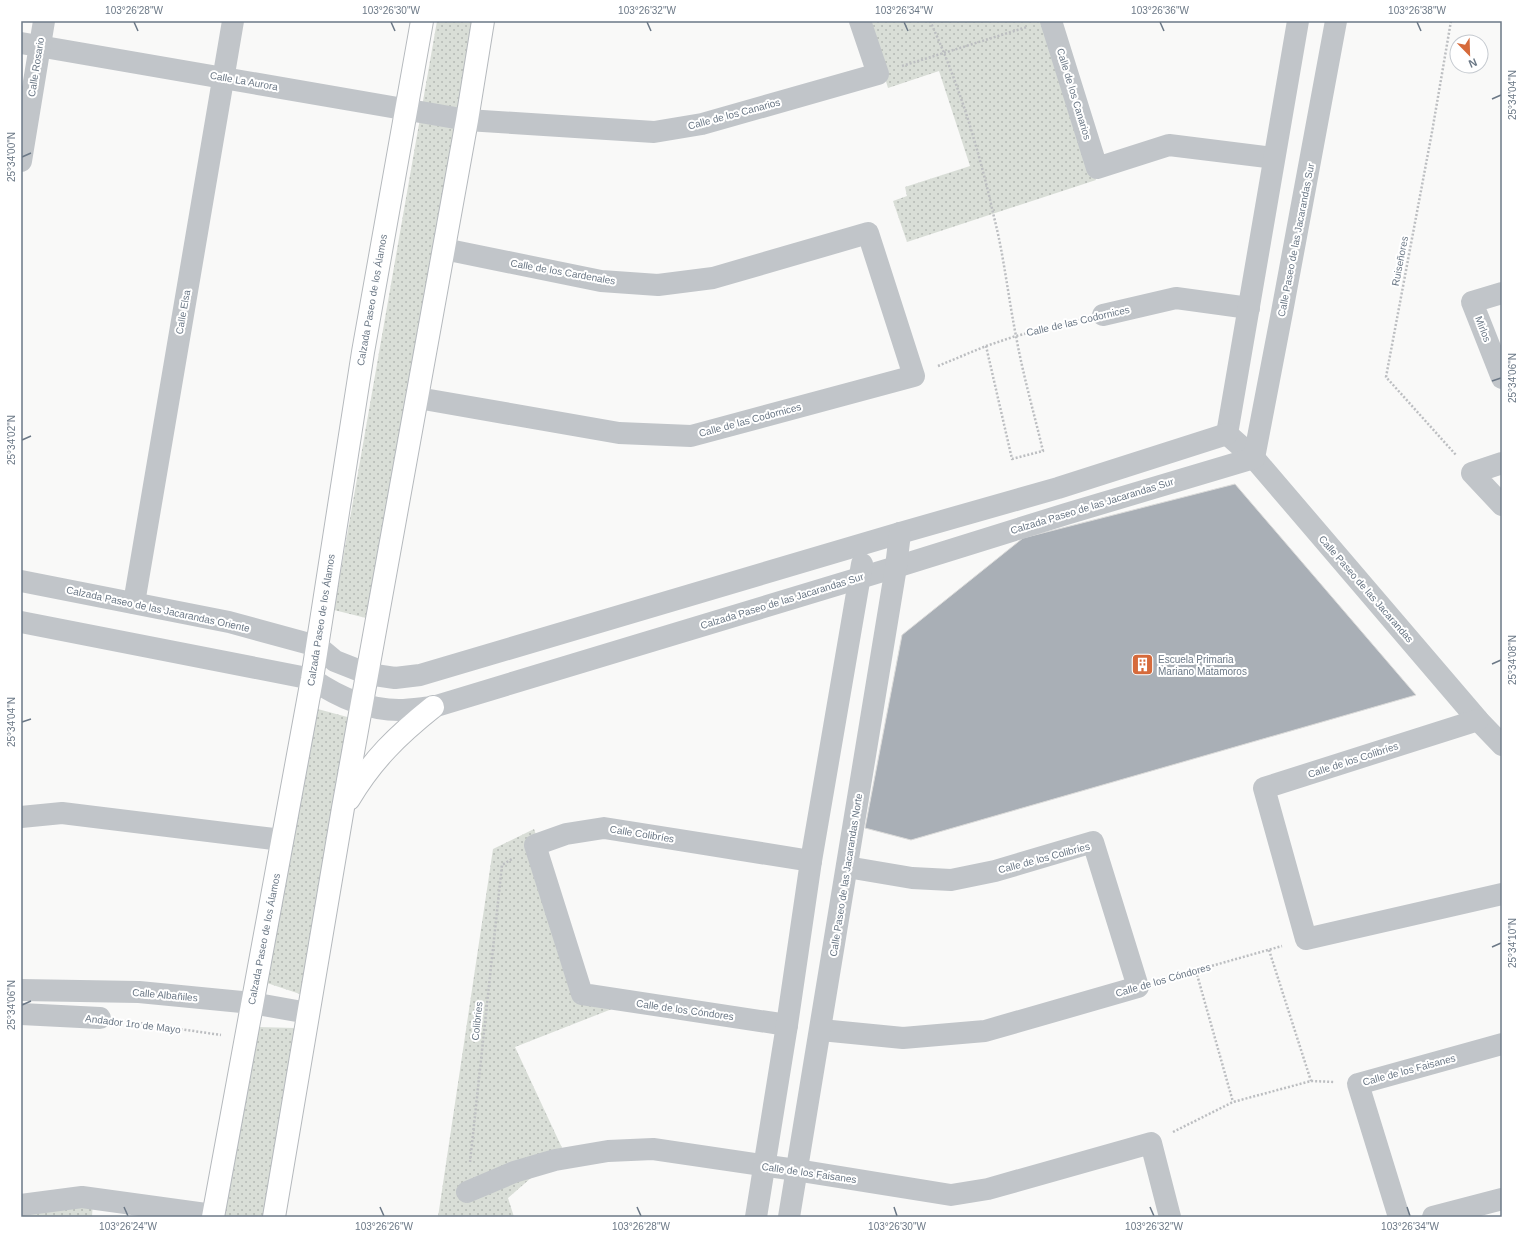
<svg xmlns="http://www.w3.org/2000/svg" width="1523" height="1238" font-family="Arial,sans-serif">
  <style>
    .park { fill: url(#park-dots) }
    .building { fill: #a9afb6; stroke: #dbdbda }
    .lines { fill: none; stroke-linecap: round; stroke-linejoin: round }
    .major-casing { stroke: #b5b9bd; stroke-width: 24 }
    .path { stroke: #bcbec1; stroke-width: 2.5; stroke-dasharray: 2 2; stroke-linecap: butt }
    .minor { stroke: #c1c5c9; stroke-width: 22 }
    .major { stroke: #fff; stroke-width: 22 }
    .ticks { fill: none; stroke: #6b7886; stroke-width: 1.5 }
    .labels { text-anchor: middle; dominant-baseline: central; stroke-width: 4; stroke-linejoin: round; paint-order: stroke }
    .street-label { font-size: 10px; fill: #6b7886; stroke: #fff }
    .poi-label { font-size: 10px; fill: #6b7886; stroke: #fff; text-anchor: start }
    .neatline { fill: none; stroke: #6b7886; stroke-width: 1.5 }
    .ticks-label { font-size: 10px; text-anchor: middle; fill: #6b7886 }
  </style>
  <defs>
    <pattern id="park-dots" width="8" height="8" patternUnits="userSpaceOnUse"><rect width="8" height="8" fill="#d9ded7"/><path d="M2 2h.1M6 6h.1" fill="none" stroke="#b4b9b4" stroke-width="1.8" stroke-linecap="round"/></pattern>
  </defs>
  <rect width="100%" height="100%" fill="#f9f9f8"/>
  <!-- park -->
  <g class="park">
    <path d="M437,21H475L370,619L334,610Z"/>
    <path d="M868,21H1044L1096,180L907,242L893,201L907,196L905,187L970,166L939,71L888,88Z"/>
    <path d="M314,708L351,718L303,995L267,983Z"/>
    <path d="M534,829L589,985L622,1005L515,1047L563,1150L508,1198L514,1217H438L493,849Z"/>
    <path d="M258,1027L295,1028L264,1217H224Z"/>
    <path d="M93,1202L92,1217H21V1210Z"/>
  </g>
  <!-- building -->
  <path class="building" d="M1235,484L1416,695L911,840L865,828L902,635L1023,538Z"/>
  <g class="lines">
    <defs>
      <g id="major">
        <path d="M349,799C372,760 398,735 433,707"/>
        <path d="M213,1217L312,679L363,352L422,21"/>
        <path d="M274,1217L343,808L467,120L483,21"/>
      </g>
    </defs>
    <!-- major casing -->
    <use href="#major" class="major-casing"/>
    <!-- path -->
    <g class="path">
      <path d="M930,21C959,83 979,150 994,217C1004,256 1008,296 1016,336C1023,375 1034,413 1043,451L1012,459L986,346"/>
      <path d="M1451,21L1432,132L1386,377L1456,455"/>
      <path d="M902,66L1027,27"/>
      <path d="M938,366L986,346L1016,336L1079,320"/>
      <path d="M1269,950L1311,1081"/>
      <path d="M1196,971L1233,1102"/>
      <path d="M1162,980L1282,946"/>
      <path d="M125,1021L221,1035"/>
      <path d="M1173,1132L1233,1102L1311,1081L1334,1082"/>
      <path d="M470,1162L502,865L512,859"/>
    </g>
    <!-- minor -->
    <g class="minor">
      <path d="M1051,21L1097,168L1169,145L1274,158"/>
      <path d="M21,43L467,120L654,132L702,124L878,74L860,21"/>
      <path d="M21,161L44,21"/>
      <path d="M1502,293L1472,302L1502,378"/>
      <path d="M1103,315L1176,298L1249,308"/>
      <path d="M418,398L619,433L691,436L914,376L868,233L713,278L658,285L601,281L444,249"/>
      <path d="M1227,434L1298,21"/>
      <path d="M1227,434L1254,458L1478,720L1502,745"/>
      <path d="M1502,463L1472,473L1502,505"/>
      <path d="M21,581L229,622L317,646L335,661L368,674L395,678L420,675L900,533L1058,488L1227,434"/>
      <path d="M134,603L233,21"/>
      <path d="M21,622L312,679C338,697 367,710 399,710C410,710 422,708 433,707L896,567L1066,514L1254,458L1282,312L1336,21"/>
      <path d="M1478,720L1264,788L1306,939L1502,894"/>
      <path d="M21,817L62,813L282,840"/>
      <path d="M21,990L139,992L252,1003L308,1013"/>
      <path d="M21,1014L100,1018"/>
      <path d="M787,1025L582,994L535,845L566,834L604,828L811,861"/>
      <path d="M821,1030L903,1038L985,1031L1138,987L1093,842L995,871L951,880L912,878L847,867"/>
      <path d="M467,1192L514,1172L555,1160L608,1151L653,1149L796,1170L951,1195L988,1189L1151,1143L1170,1217"/>
      <path d="M21,1205L82,1197L213,1215"/>
      <path d="M756,1217L787,1025L811,861L862,564"/>
      <path d="M789,1217L896,567L900,533"/>
      <path d="M1399,1217L1358,1084L1502,1044"/>
      <path d="M1433,1217L1502,1199"/>
    </g>
    <!-- major -->
    <use href="#major" class="major"/>
  </g>
  <!-- ticks -->
  <path class="ticks" d="M134,22L138,31M391,22L395,31M647,22L651,31M904,22L908,31M1160,22L1164,31M1417,22L1421,31M1492,99L1501,95M22,157L31,153M1492,381L1501,378M22,440L31,436M1492,664L1501,660M22,722L31,719M1492,947L1501,943M22,1005L31,1001M124,1207L128,1216M380,1207L384,1216M637,1207L641,1216M894,1207L897,1216M1150,1207L1154,1216M1407,1207L1410,1216"/>
  <!-- icons -->
  <defs>
    <symbol id="building-square" viewBox="-11 -11 22 22"><rect x="-9" y="-9" width="18" height="18" rx="4" fill="#d66a3b" stroke="#fff"/><path d="M-4-6H4V6H1V3H-1V6H-4ZM-2.5-4.3h1.7v1.8h-1.7ZM.8-4.3h1.7v1.8H.8ZM-2.5-1h1.7V.8h-1.7ZM.8-1h1.7V.8H.8Z" fill="#fff"/></symbol>
  </defs>
  <g fill-rule="evenodd">
    <use href="#building-square" x="1130" y="652" width="25" height="25"/>
  </g>
  <g class="labels">
    <!-- street labels -->
    <g class="street-label">
      <text transform="translate(36 67) rotate(-81)">Calle Rosario</text>
      <text transform="translate(244 81) rotate(10)">Calle La Aurora</text>
      <text transform="translate(1074 94) rotate(73)">Calle de los Canarios</text>
      <text transform="translate(734 114) rotate(-15)">Calle de los Canarios</text>
      <text transform="translate(1296 240) rotate(-79)">Calle Paseo de las Jacarandas Sur</text>
      <text transform="translate(1400 261) rotate(-79)">Ruiseñores</text>
      <text transform="translate(563 272) rotate(10)">Calle de los Cardenales</text>
      <text transform="translate(372 300) rotate(-80)">Calzada Paseo de los Álamos</text>
      <text transform="translate(183 312) rotate(-80)">Calle Elsa</text>
      <text transform="translate(1078 321) rotate(-13)">Calle de las Codornices</text>
      <text transform="translate(1483 329) rotate(69)">Mirlos</text>
      <text transform="translate(750 420) rotate(-15)">Calle de las Codornices</text>
      <text transform="translate(1092 506) rotate(-17)">Calzada Paseo de las Jacarandas Sur</text>
      <text transform="translate(1366 589) rotate(49)">Calle Paseo de las Jacarandas</text>
      <text transform="translate(782 601) rotate(-17)">Calzada Paseo de las Jacarandas Sur</text>
      <text transform="translate(158 609) rotate(12)">Calzada Paseo de las Jacarandas Oriente</text>
      <text transform="translate(321 620) rotate(-81)">Calzada Paseo de los Álamos</text>
      <text transform="translate(1353 760) rotate(-18)">Calle de los Colibríes</text>
      <text transform="translate(642 834) rotate(9)">Calle Colibríes</text>
      <text transform="translate(1044 858) rotate(-15)">Calle de los Colibríes</text>
      <text transform="translate(846 875) rotate(-81)">Calle Paseo de las Jacarandas Norte</text>
      <text transform="translate(264 939) rotate(-79)">Calzada Paseo de los Álamos</text>
      <text transform="translate(1163 980) rotate(-16)">Calle de los Cóndores</text>
      <text transform="translate(165 995) rotate(5)">Calle Albañiles</text>
      <text transform="translate(685 1010) rotate(8)">Calle de los Cóndores</text>
      <text transform="translate(477 1021) rotate(-84)">Colibries</text>
      <text transform="translate(133 1024) rotate(7)">Andador 1ro de Mayo</text>
      <text transform="translate(1409 1070) rotate(-15)">Calle de los Faisanes</text>
      <text transform="translate(809 1173) rotate(8)">Calle de los Faisanes</text>
    </g>
    <!-- poi labels -->
    <g class="poi-label">
      <text x="1158" y="659">Escuela Primaria<tspan x="1158" dy="12">Mariano Matamoros</tspan></text>
    </g>
  </g>
  <!-- border -->
  <rect width="1523" height="1238" fill="none" stroke="#ffffff" stroke-width="44"/>
  <!-- north arrow -->
  <g transform="translate(1469 54) rotate(157)"><circle r="19" fill="#ffffff" stroke="#c4c9cf"/>
  <path d="M0-3L7 15L0 10L-7 15Z" fill="#d66a3b"/>
  <text y="-6" font-size="11" font-weight="bold" text-anchor="middle" fill="#6b7886">N</text>
  </g>
  <rect x="22" y="22" width="1479" height="1194" class="neatline"/>
  <g class="ticks-label">
    <text x="134" y="14">103°26'28"W</text>
    <text x="391" y="14">103°26'30"W</text>
    <text x="647" y="14">103°26'32"W</text>
    <text x="904" y="14">103°26'34"W</text>
    <text x="1160" y="14">103°26'36"W</text>
    <text x="1417" y="14">103°26'38"W</text>
    <text transform="translate(1512 95) rotate(-90)" y="4">25°34'04"N</text>
    <text transform="translate(11 157) rotate(-90)" y="4">25°34'00"N</text>
    <text transform="translate(1512 378) rotate(-90)" y="4">25°34'06"N</text>
    <text transform="translate(11 440) rotate(-90)" y="4">25°34'02"N</text>
    <text transform="translate(1512 660) rotate(-90)" y="4">25°34'08"N</text>
    <text transform="translate(11 722) rotate(-90)" y="4">25°34'04"N</text>
    <text transform="translate(1512 943) rotate(-90)" y="4">25°34'10"N</text>
    <text transform="translate(11 1005) rotate(-90)" y="4">25°34'06"N</text>
    <text x="128" y="1230">103°26'24"W</text>
    <text x="384" y="1230">103°26'26"W</text>
    <text x="641" y="1230">103°26'28"W</text>
    <text x="897" y="1230">103°26'30"W</text>
    <text x="1154" y="1230">103°26'32"W</text>
    <text x="1410" y="1230">103°26'34"W</text>
  </g>
</svg>
